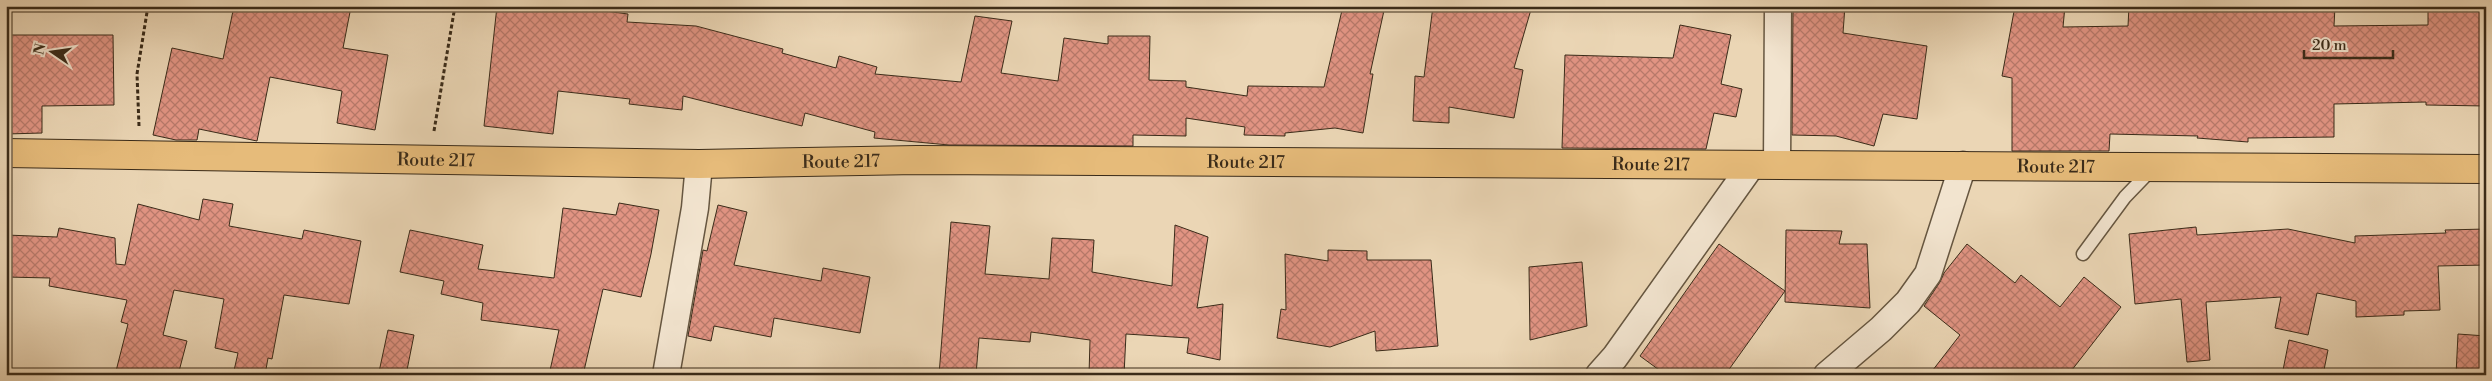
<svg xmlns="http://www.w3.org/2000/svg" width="2492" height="381" font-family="'Libre Bodoni',serif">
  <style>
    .building { fill: url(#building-cross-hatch); stroke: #3a2b19 }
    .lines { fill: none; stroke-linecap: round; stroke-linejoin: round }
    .lane-casing { stroke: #665640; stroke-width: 15 }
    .street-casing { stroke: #665640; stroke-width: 29 }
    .primary-casing { stroke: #3a2b19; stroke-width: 30 }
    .path { stroke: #3a2b19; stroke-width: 3; stroke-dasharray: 4 2.5; stroke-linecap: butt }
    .lane { stroke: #f2e4cf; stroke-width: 12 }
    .street { stroke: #f2e4cf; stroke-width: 26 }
    .primary { stroke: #e6bb7a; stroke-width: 28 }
    .labels { text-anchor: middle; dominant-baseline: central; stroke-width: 4.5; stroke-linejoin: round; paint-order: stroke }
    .street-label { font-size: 18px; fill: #3a2b19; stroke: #f2e4cf }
  </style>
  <defs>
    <pattern id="building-cross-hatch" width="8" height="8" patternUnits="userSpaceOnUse" patternTransform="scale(1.25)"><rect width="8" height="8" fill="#e19483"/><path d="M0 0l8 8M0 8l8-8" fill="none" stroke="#b7796a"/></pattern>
  </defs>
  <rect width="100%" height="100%" fill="#ebd6b5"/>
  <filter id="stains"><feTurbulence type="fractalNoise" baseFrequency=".004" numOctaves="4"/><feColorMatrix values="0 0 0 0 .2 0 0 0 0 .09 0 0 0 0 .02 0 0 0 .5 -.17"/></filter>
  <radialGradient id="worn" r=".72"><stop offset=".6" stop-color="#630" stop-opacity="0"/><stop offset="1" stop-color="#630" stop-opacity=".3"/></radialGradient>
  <!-- building -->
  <g class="building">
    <path d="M234,6H321L350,12L343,48L388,55L375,130L337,123L342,91L270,77L257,141L199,129L197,140H176L153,135L172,48L223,59Z"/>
    <path d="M497,6H567L628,14L627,22L696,26L783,49L782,53L836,68L839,56L877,67L875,74L961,82L975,16L1012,21L1001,73L1058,81L1064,38L1108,44V36H1150L1149,80L1186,81V87L1247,96L1248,86L1324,87L1343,6H1385L1370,74H1373L1363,133L1335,128L1285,133V136L1244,135L1245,127L1186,118V136L1133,135V146L949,145L874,138L875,132L805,113L802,126L683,96L682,110L629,104L630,99L558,91L553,134L484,126Z"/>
    <path d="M1433,6H1532L1514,68L1523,70L1514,118L1449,107V123L1413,121L1415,76L1424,77Z"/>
    <path d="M1793,6H1845L1843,33L1927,46L1917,119L1883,114L1874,146L1836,136L1792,135Z"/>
    <path d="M2015,6H2065L2063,27L2128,26L2129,6H2335L2334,26L2428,25V6H2486V106L2426,105V102L2334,104V137L2248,138V142L2197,138L2198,136L2110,134L2109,151H2012V78L2002,76Z"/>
    <path d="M1680,25L1731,35L1721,84L1742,89L1736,117L1714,113L1706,149L1562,148L1565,55L1673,58Z"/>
    <path d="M6,35H113L114,105L42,106V133L6,134Z"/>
    <path d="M203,199L233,204L229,226L302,239L304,230L361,241L349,304L284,295L272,359L268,358L265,375H233L238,353L215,348L224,299L174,290L163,335L187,341L178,375H115L128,324L121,322L127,300L49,286L50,278L6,277V235L57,237L59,228L115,238L116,264L125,265L138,204L199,220Z"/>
    <path d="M619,203L659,210L651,254L641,297L603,289L583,375H549L559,330L481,320L483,303L441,294L444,281L400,272L410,230L483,245L478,269L554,278L563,208L616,215Z"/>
    <path d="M718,205L747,212L734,265L821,281L823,268L870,277L860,333L774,318L771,337L714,326L711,341L688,336L703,250L707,251Z"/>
    <path d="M951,222L990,226L985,274L1049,279L1052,238L1094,240L1092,272L1172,286L1175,225L1208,237L1197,308L1223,304L1220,360L1187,353L1189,338L1126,334L1124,375H1089L1090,340L1031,332L1030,342L979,338L976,375H939Z"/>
    <path d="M2196,227L2197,235L2288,229L2355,243V236L2446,233L2445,230L2486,229V265L2438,266L2440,310L2404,311V315L2356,317V301L2317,293L2308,335L2275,328L2281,297L2206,302L2210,360L2187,362L2181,299L2135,304L2129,234Z"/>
    <path d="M1786,230L1842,231L1839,244H1867L1870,308L1785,302Z"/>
    <path d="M1719,244L1785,291L1725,375H1666L1640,356Z"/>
    <path d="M1967,244L2015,283L2021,275L2060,307L2084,277L2121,307L2068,375H1929L1960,335L1924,306L1940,282L1944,273Z"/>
    <path d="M1328,250L1367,251V260H1431L1438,346L1376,351L1375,331L1330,347L1277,338L1281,309L1286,310L1285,254L1328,261Z"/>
    <path d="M1582,262L1587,326L1530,340L1529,267Z"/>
    <path d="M388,330L414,335L406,375L379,372Z"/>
    <path d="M2458,334L2486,336V375H2456Z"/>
    <path d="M2289,340L2328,350L2323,375H2282Z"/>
  </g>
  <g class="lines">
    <defs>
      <path id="lane" d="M2083,254L2125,197L2152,169"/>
      <g id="street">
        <path d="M1777,164L1778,6"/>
        <path d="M666,375L695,208L699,164"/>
        <path d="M1599,375L1615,357L1751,166"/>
        <path d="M1827,375L1881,329L1908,302L1928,274L1963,165"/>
      </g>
      <g id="primary">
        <path id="s1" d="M6,153L699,164L917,160L2486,169"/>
      </g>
    </defs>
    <!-- lane casing -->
    <use href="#lane" class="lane-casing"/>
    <!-- street casing -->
    <use href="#street" class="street-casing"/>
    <!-- primary casing -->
    <use href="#primary" class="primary-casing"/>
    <!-- path -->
    <g class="path">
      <path d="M139,126L137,74L148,6"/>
      <path d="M434,131L455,6"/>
    </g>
    <!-- lane -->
    <use href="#lane" class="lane"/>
    <!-- street -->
    <use href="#street" class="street"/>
    <!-- primary -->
    <use href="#primary" class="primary"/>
  </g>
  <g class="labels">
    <!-- street labels -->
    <g class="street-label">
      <text stroke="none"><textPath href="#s1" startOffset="430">Route 217</textPath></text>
      <text stroke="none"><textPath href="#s1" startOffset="835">Route 217</textPath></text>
      <text stroke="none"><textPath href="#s1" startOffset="1240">Route 217</textPath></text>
      <text stroke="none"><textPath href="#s1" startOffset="1645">Route 217</textPath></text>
      <text stroke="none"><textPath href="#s1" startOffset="2050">Route 217</textPath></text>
    </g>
  </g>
  <!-- margin -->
  <rect width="2492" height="381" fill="none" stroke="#ebd6b5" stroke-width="25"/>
  <rect x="8" y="8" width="2477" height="366" fill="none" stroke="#3a2b19" stroke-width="2.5"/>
  <rect x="12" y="12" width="2467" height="356" fill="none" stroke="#3a2b19"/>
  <!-- north arrow -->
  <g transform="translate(52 52) rotate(283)" stroke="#f2e4cf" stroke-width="4" paint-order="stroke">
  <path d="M0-4L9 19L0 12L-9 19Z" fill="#3a2b19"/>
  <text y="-8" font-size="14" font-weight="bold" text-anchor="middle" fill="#3a2b19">N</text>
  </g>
  <!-- scale -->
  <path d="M2304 50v8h89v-8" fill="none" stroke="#3a2b19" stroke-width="2.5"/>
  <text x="2312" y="50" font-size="15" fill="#3a2b19" stroke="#f2e4cf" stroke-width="4" paint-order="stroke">20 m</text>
  <rect width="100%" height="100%" filter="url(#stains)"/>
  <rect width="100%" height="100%" fill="url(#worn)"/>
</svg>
